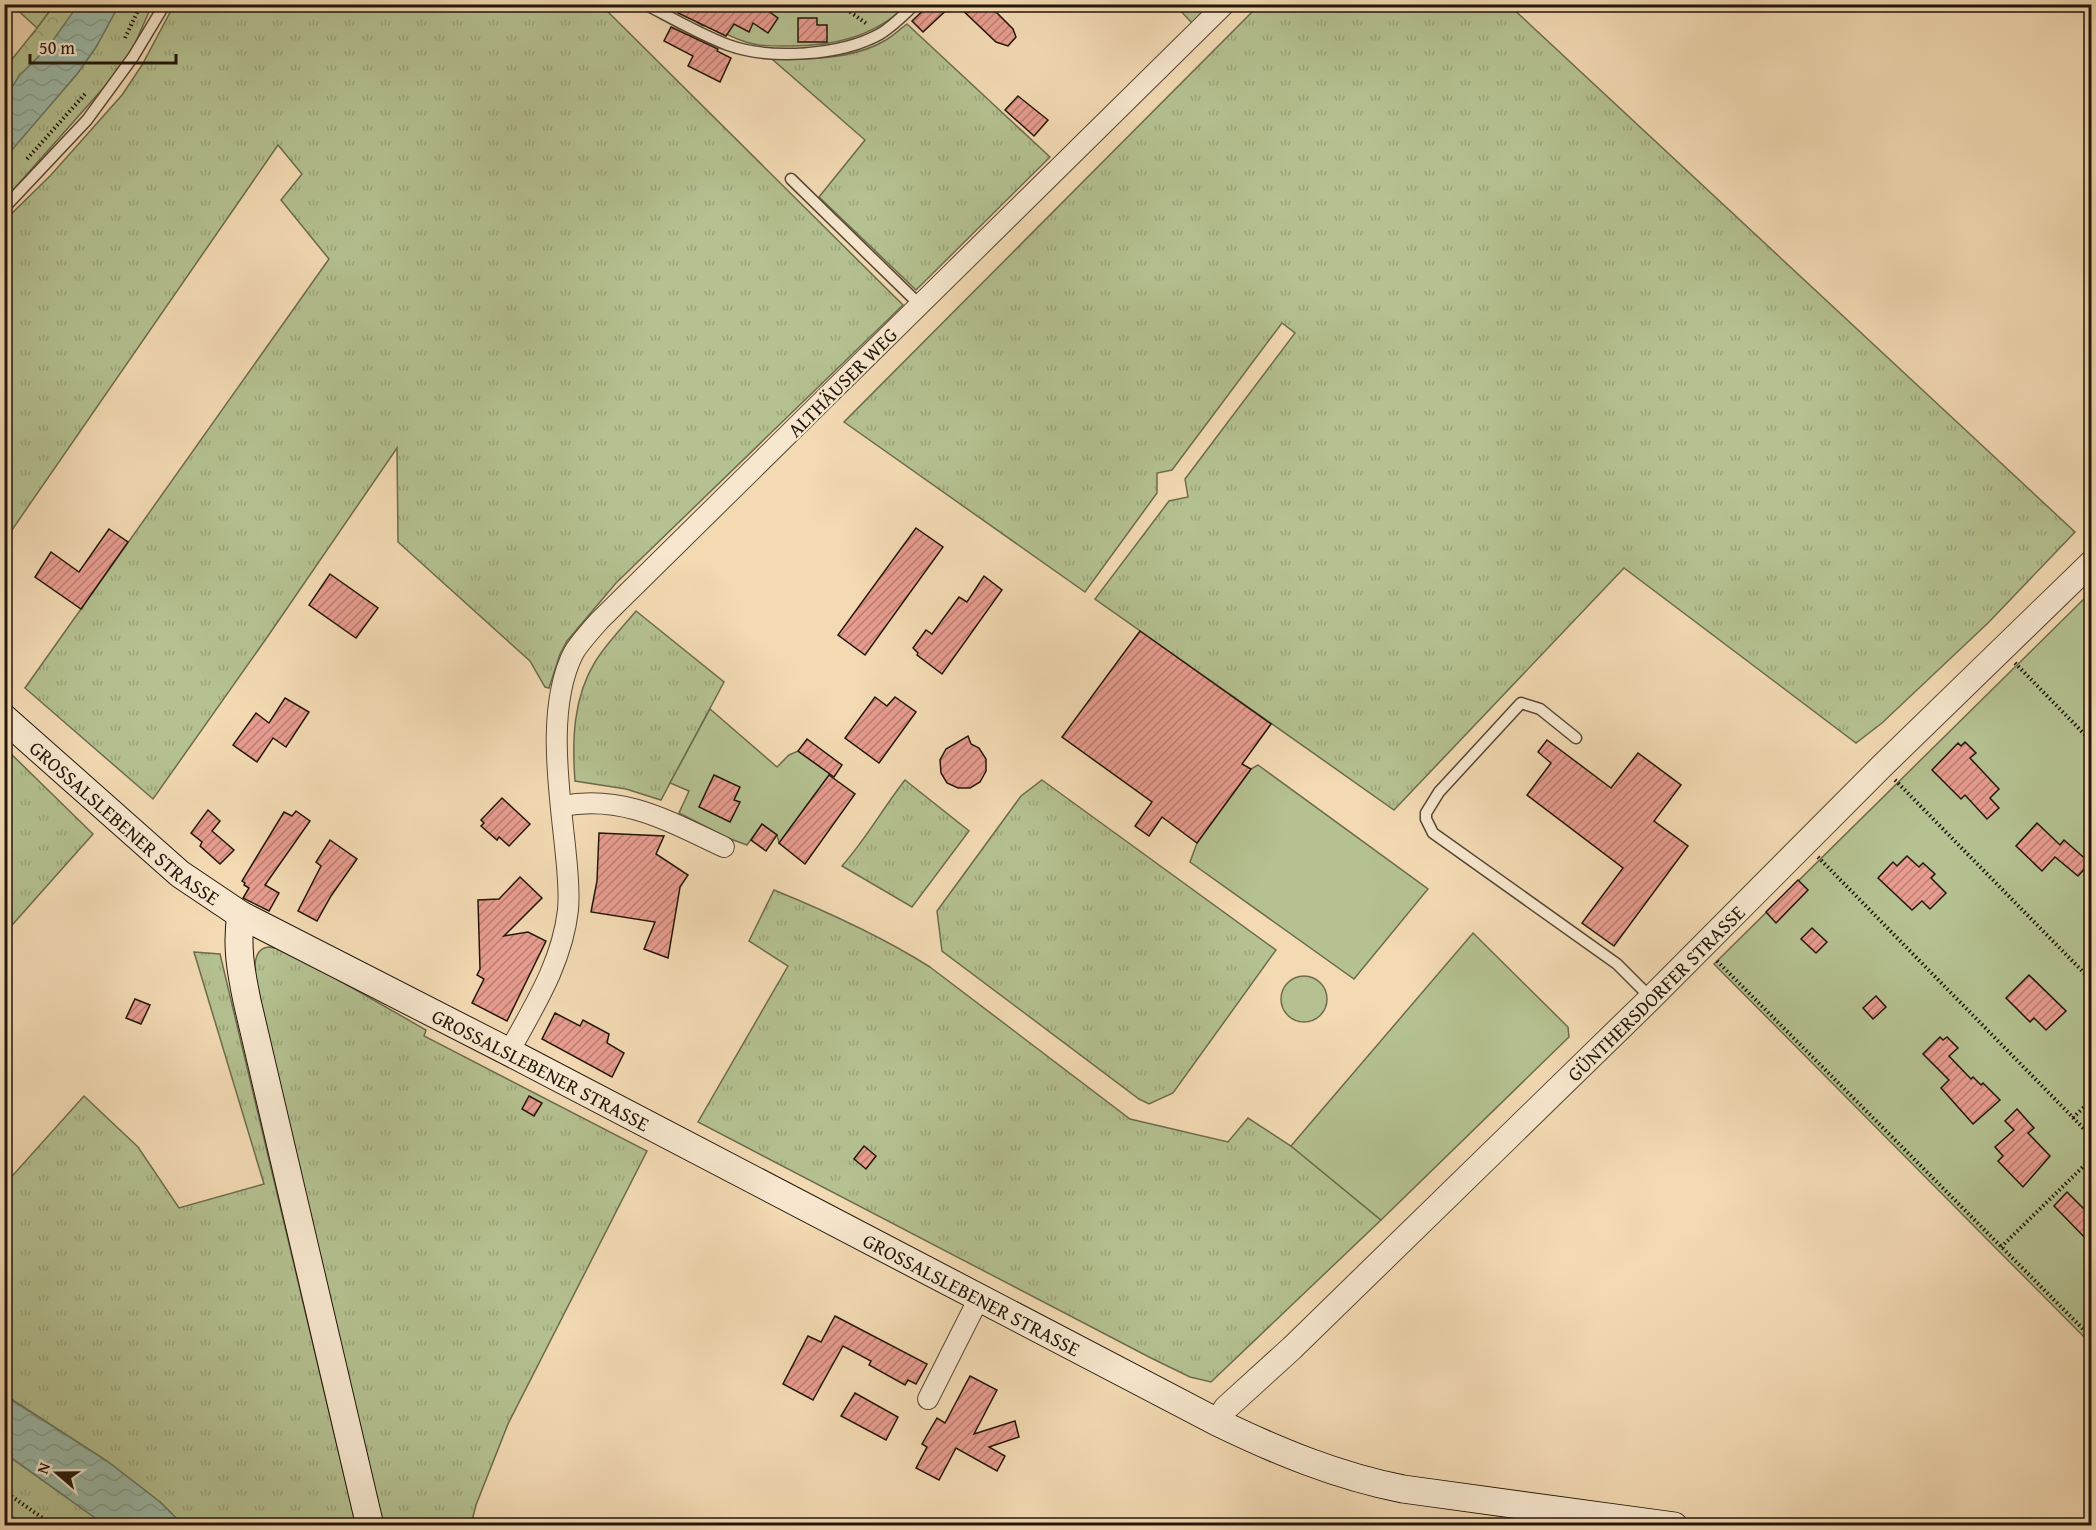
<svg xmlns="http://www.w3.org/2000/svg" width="2096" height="1530" font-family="'Gentium Book Plus',serif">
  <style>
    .grass { fill: url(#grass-tufts); stroke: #6c6c4d; stroke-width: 1.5 }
    .forest { fill: url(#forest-crowns); stroke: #6c6c4d; stroke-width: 1.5 }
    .green { fill: #b5c191; stroke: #6c6c4d; stroke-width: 1.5 }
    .water { fill: url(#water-waves); stroke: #6b7969; stroke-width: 1.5 }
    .building { fill: url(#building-hatch); stroke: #221609; stroke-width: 1.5 }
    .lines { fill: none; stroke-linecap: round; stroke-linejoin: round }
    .service-casing { stroke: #564734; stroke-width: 13 }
    .minor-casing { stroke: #564734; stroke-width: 22 }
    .tertiary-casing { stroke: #564734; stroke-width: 26 }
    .secondary-casing { stroke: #221609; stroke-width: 29 }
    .path { stroke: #221609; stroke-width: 4; stroke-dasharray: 1.5 3; stroke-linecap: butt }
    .service { stroke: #f7e7ce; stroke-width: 10 }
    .minor { stroke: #f7e7ce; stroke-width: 20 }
    .tertiary { stroke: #f7e7ce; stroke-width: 24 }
    .secondary { stroke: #f7e7ce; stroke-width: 27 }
    .labels { text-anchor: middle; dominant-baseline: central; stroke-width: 4.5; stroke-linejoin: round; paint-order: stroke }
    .street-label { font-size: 20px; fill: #221609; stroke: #f7e7ce }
  </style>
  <defs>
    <pattern id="grass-tufts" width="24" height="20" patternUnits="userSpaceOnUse" patternTransform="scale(1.5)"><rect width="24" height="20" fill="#b5c191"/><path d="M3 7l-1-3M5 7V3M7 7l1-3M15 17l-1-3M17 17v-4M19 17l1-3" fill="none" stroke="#9ba57c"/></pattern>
    <pattern id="forest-crowns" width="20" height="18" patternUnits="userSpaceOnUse" patternTransform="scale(1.5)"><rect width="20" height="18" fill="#b5c191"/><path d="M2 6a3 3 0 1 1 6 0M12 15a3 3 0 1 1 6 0" fill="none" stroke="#9ba57c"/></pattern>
    <pattern id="water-waves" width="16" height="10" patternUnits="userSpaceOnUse" patternTransform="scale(1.5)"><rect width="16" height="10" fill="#9cbba9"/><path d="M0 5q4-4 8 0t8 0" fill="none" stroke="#86a090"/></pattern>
    <pattern id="building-hatch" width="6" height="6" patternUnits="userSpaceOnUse" patternTransform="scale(1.5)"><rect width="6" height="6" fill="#e79c8f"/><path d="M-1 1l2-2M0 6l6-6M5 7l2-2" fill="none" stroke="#bb7e73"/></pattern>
  </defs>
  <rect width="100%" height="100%" fill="#f3dab3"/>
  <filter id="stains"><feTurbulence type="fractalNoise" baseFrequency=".00333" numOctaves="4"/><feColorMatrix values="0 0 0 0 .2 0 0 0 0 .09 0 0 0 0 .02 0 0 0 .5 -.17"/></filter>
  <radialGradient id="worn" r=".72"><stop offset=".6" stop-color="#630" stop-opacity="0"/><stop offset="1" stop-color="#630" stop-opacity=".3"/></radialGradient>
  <!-- grass -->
  <g class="grass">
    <path d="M119,5H152L134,46L114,76L5,199L4,158L77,74L96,47Z"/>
    <path d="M174,5H601L903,305L616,583L567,641L560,654L549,688L545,687L530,661L398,542L397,448L268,636L153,799L25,688L329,259L281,200L302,174L278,145L5,540L4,221L51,175L122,95L142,65Z"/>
    <path d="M1175,5H1210L1192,23Z"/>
    <path d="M1259,5H1509L2075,532L1989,622L1882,723L1856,743L1624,568L1394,810L1095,599L1169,501L1188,497L1185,479L1295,333L1282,323L1172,470L1157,473V493L1085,592L844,422Z"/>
    <path d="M907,24L1050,157L916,290L819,197L865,140L772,59C807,60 854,59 884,41C892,37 900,29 907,24Z"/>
    <path d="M636,611L724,682L661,800L626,789L575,781C572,741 573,698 595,662C606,644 622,628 636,611Z"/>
    <path d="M5,748L93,834L5,933Z"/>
    <path d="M905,780L969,831L912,907L842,866C866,839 883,808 905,780Z"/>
    <path d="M1042,780L1276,950L1173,1093L1149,1104L1139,1099L942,951L937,911L1021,796Z"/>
    <path d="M774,890C828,912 881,936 930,967L1130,1119L1228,1142L1248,1118L1291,1146L1381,1220L1211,1382L1190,1377L1151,1358L698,1122L788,966L749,941Z"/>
    <path d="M269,947L286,950L426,1030L424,1036L647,1151L508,1424L476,1505L471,1525H382L260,1011C258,995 245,948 269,947Z"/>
    <path d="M194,952L220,954L356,1525H183L160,1502L107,1461L5,1395V1184L84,1096L138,1147L179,1208L264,1184Z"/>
    <path d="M4,1453L101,1522L105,1525H24L5,1511Z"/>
  </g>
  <!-- forest -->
  <path class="forest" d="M54,5H78C61,41 27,65 5,98V68L37,28Z"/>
  <!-- green -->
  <g class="green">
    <path d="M12,5H54L37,28Z"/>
    <path d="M668,5H907C873,38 830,47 784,46C770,46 756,46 743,41C730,37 717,29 705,23L703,26Z"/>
    <path d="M2091,592V1344L1714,964Z"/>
    <path d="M710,709L777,767L789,755L798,751L830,774L779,843L777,835L762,824L747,845L728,838L679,813L689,791L670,783Z"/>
    <path d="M1258,765L1428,889L1354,979L1190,862L1197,843L1251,769Z"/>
    <path d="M1473,933L1568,1027L1569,1037L1381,1220L1291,1146Z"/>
    <circle cx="1304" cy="999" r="23"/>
  </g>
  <!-- water -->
  <g class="water">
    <path d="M78,5H119L96,47L77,74L5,158V98L19,76L49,46Z"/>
    <path d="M4,1395L107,1461L160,1502L183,1525H105L5,1453Z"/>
  </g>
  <!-- building -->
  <g class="building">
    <path d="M683,4H758L778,18L768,33L753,23L749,32L734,24L726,36L678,13Z"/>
    <path d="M930,4H953L923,32L912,21Z"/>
    <path d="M956,4H988L1013,29L1016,37L1008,46L996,42Z"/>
    <path d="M798,18H817V25H827V42H798Z"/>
    <path d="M671,27L718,49L717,51L731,58L720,82L688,66L693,56L664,41Z"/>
    <path d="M1018,96L1048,120L1034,136L1005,110Z"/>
    <path d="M916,528L943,547L865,655L838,635Z"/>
    <path d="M109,529L128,542L81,609L35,577L51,552L79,572Z"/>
    <path d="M330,574L378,608L356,638L309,605Z"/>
    <path d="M984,576L1002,590L942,674L917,655L918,653L913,648L926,630L932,634L959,597L967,602Z"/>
    <path d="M1140,631L1271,724L1242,764L1251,769L1197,843L1162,817L1149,836L1135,826L1152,802L1062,737Z"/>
    <path d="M875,697L887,706L895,697L916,712L879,763L845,738Z"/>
    <path d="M285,698L309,712L286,747L273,738L257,762L233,745L256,713L269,723Z"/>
    <path d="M968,736L971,744L979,748L986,759V771L980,782L970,788H958L947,783L941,773L940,760L946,749Z"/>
    <path d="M807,739L842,765L834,777L798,751Z"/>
    <path d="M1547,740L1611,788L1638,753L1681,785L1654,821L1688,846L1614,946L1582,923L1623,868L1527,795L1551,763L1538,752Z"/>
    <path d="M1965,742L1976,753L1970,758L1999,789L1990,798L1999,808L1987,819L1965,795L1961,799L1932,770L1958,743L1961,746Z"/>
    <path d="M714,775L740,787L734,800L740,802L730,822L699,807Z"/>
    <path d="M829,775L855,794L805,864L779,843Z"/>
    <path d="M502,798L530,824L509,846L499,837L497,840L481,826L484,823L481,820Z"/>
    <path d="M208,810L220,821L212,831L234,850L220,864L200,846L202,842L191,833Z"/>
    <path d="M296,811L310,821L265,885L279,893L269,911L243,898L249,888L244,885L245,883L242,881L284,812L292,816Z"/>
    <path d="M2037,823L2060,845L2064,840L2090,863L2078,876L2055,857L2042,871L2016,846Z"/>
    <path d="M762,824L777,835L766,851L751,840Z"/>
    <path d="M599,833L664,836L656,854L688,875L680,887L668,958L644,949L655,922L591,912L597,881Z"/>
    <path d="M330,840L357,859L331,896L317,921L298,911L321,866L316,862Z"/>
    <path d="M1907,856L1919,867L1923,863L1935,874L1931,878L1946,893L1930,909L1922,901L1912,910L1878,878L1893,862L1897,866Z"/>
    <path d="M520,877L542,898L504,936L528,932L546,941L507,1021L472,1003L484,979L477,975L480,969L478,900L499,899Z"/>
    <path d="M1798,880L1808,890L1776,923L1766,912Z"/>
    <path d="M1812,928L1827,942L1816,953L1801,939Z"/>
    <path d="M2029,975L2066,1011L2046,1030L2034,1018L2030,1022L2006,998Z"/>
    <path d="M1876,996L1886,1007L1873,1019L1863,1008Z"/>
    <path d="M135,999L150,1005L141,1024L126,1018Z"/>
    <path d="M555,1013L580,1026L583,1020L609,1034L607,1043L624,1053L612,1077L542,1039Z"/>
    <path d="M1940,1037L1943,1040L1947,1037L1958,1048L1949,1056L1971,1079L1973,1077L1981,1085L1983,1083L2000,1100L1973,1124L1941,1088L1949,1080L1923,1054Z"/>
    <path d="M529,1096L542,1103L534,1116L522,1109Z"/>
    <path d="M2017,1109L2034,1128L2028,1133L2050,1156L2023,1187L1998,1161L2003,1156L1995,1147L2014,1130L2005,1121Z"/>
    <path d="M864,1146L876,1156L866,1169L854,1159Z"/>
    <path d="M2067,1192L2091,1216V1244L2054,1206Z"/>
    <path d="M835,1316L927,1364L916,1384L908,1380L905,1385L869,1365L871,1361L843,1346L813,1400L783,1384L808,1336L821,1342Z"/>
    <path d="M970,1376L997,1390L974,1434L1015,1421L1019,1437L989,1447L1005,1456L997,1471L956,1448L939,1480L916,1468L927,1447L922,1444L937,1418L945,1423Z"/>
    <path d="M855,1393L898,1417L886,1440L841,1416Z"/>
  </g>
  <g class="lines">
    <defs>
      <g id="service">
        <path d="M645,4C672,18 699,34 728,45C770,60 840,56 880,34C893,26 904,15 915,4"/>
        <path d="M791,179L920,305"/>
        <path d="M4,208L87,120L133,57L165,4"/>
        <path d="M1576,738L1540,709L1521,703L1439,792L1426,813V819L1433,833L1617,964L1651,998"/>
      </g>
      <g id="minor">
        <path d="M562,806C624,794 670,822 724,847"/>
        <path d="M509,1052C534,1006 562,963 568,910C570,889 567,867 565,846C559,789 546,705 574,652C581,641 591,630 600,620L1225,4"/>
        <path d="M928,1399L979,1298"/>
      </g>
      <g id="tertiary">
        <path id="s1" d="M1217,1422L1226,1408L1292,1348L1651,998L1882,766L2092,562"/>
      </g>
      <g id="secondary">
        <path id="s2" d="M4,718L180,874L241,915L509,1052L1217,1422C1277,1451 1337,1476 1403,1489L1674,1526"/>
        <path d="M241,915C236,945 241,972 247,1001L370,1526"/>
      </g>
    </defs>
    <!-- service casing -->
    <use href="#service" class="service-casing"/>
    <!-- minor casing -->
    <use href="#minor" class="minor-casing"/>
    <!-- tertiary casing -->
    <use href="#tertiary" class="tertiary-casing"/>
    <!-- secondary casing -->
    <use href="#secondary" class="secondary-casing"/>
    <!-- path -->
    <g class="path">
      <path d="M839,4L867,24"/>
      <path d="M125,38L141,4"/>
      <path d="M27,159L86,93"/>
      <path d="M2015,663L2092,742"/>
      <path d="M1895,780L2092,981"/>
      <path d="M1818,857L2092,1137"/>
      <path d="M1717,961L2092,1338"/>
      <path d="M2073,1118L2092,1099"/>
      <path d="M2001,1247L2092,1158"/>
      <path d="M4,1491L54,1526"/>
    </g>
    <!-- service -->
    <use href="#service" class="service"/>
    <!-- minor -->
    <use href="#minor" class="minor"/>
    <!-- tertiary -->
    <use href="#tertiary" class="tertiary"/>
    <!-- secondary -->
    <use href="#secondary" class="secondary"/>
  </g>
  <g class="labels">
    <!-- street labels -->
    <g class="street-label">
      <text transform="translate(842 382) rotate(-45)">ALTHÄUSER WEG</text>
      <text stroke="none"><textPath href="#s2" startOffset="160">GROSSALSLEBENER STRASSE</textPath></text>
      <text stroke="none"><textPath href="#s1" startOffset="614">GÜNTHERSDORFER STRASSE</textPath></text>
      <text stroke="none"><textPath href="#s2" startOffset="646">GROSSALSLEBENER STRASSE</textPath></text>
      <text stroke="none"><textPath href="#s2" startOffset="1132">GROSSALSLEBENER STRASSE</textPath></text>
    </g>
  </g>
  <!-- margin -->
  <rect width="2096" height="1530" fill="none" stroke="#f3dab3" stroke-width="24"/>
  <rect x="6" y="6" width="2084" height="1518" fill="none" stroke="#221609" stroke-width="3"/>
  <rect x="12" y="12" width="2072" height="1506" fill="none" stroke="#221609" stroke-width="1.5"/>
  <!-- north arrow -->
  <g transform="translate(57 1473) rotate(290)" stroke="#f7e7ce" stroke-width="4.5" paint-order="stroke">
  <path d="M0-4.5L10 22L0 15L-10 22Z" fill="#221609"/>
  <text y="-9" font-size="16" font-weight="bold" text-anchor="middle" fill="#221609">N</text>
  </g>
  <!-- scale -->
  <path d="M30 54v9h146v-9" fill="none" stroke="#221609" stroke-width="3"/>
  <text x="39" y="54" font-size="18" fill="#221609" stroke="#f7e7ce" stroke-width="4.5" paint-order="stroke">50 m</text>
  <rect width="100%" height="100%" filter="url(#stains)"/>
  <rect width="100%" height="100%" fill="url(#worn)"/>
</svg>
